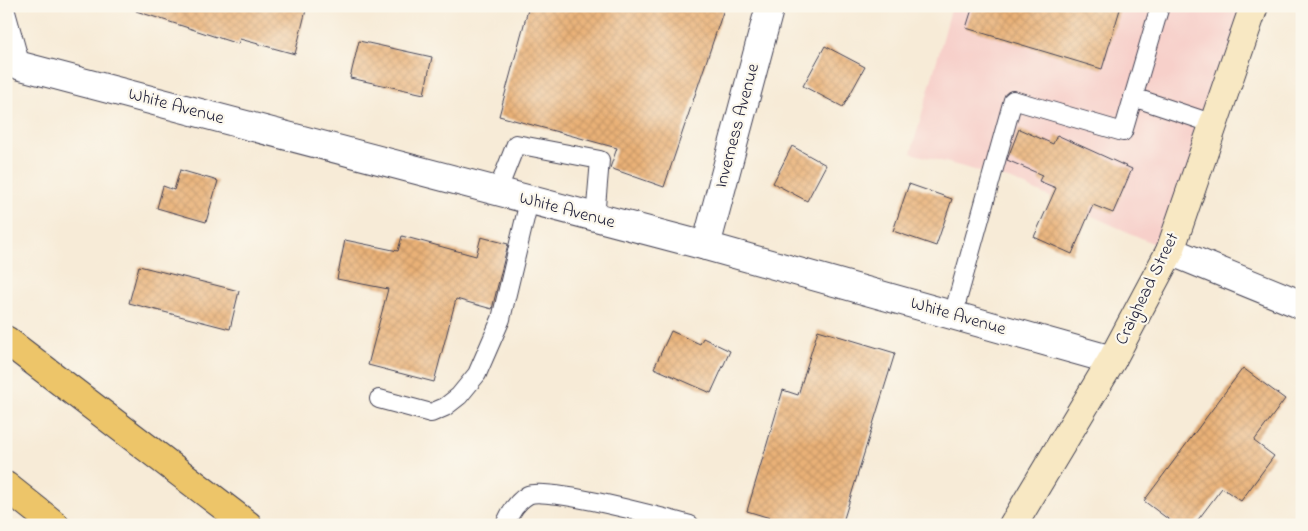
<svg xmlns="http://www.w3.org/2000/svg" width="1308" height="531" font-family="'Indie Flower',sans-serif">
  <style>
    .built { fill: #f7d0ca }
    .building { fill: url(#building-cross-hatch) }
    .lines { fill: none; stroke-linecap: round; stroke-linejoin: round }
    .lane-casing { stroke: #424052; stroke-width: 20 }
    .street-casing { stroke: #424052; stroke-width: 30 }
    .secondary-casing { stroke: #424052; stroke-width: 30 }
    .highway-casing { stroke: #424052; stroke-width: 30 }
    .lane { stroke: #fff; stroke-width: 18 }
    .street { stroke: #fff; stroke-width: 28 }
    .secondary { stroke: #f8e8c3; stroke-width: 28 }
    .highway { stroke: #edc569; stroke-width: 28 }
    .labels { text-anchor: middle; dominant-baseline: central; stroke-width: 4.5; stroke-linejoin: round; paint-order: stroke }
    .street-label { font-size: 18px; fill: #22223b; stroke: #fbf7ec }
  </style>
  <defs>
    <pattern id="building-cross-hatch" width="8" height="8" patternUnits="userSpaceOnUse" patternTransform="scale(1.25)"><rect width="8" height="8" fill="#e9b177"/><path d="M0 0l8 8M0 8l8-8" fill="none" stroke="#c89868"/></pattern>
  </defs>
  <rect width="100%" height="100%" fill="#fbf7ec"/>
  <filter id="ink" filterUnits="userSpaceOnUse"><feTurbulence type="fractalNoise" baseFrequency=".02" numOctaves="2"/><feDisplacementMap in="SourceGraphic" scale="10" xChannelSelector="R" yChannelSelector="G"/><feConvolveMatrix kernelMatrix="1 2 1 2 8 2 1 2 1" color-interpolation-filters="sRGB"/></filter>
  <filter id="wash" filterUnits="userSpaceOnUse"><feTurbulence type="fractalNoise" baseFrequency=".0096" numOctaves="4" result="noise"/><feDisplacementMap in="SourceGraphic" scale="20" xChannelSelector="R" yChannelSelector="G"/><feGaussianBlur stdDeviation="1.12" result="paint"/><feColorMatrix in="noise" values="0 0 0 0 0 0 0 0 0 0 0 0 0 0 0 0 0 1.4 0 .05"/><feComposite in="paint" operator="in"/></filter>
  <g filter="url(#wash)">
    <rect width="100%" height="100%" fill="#f7ebd7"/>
    <!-- built -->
    <path class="built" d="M952,6H1254L1170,251L1012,180L911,153Z"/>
    <g id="blocks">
      <!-- building -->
      <g class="building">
        <path d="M137,6H307L295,54L240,39L238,44L136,11Z"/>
        <path d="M529,6H725L664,187L610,168L617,148L499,116Z"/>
        <path d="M973,6H1121L1102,69L966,28Z"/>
        <path d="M359,41L432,57L424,94L350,78Z"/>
        <path d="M825,46L865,67L843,107L803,86Z"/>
        <path d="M1019,129L1053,144L1057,135L1132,169L1113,213L1093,205L1072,254L1034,237L1056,188L1039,181L1042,175L1007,160Z"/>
        <path d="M792,146L826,165L807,201L773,183Z"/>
        <path d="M180,170L218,181L206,222L157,208L163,186L174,190Z"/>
        <path d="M909,184L952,199L936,246L893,231Z"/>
        <path d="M402,236L476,256L481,237L508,244L492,309L456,299L434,382L368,365L388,289L337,279L345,240L398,251Z"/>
        <path d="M139,266L239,291L230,329L129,303Z"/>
        <path d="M818,330L895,353L842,525H793L747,511L783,390L798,395Z"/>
        <path d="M671,331L700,344L703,338L730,351L711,393L654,368Z"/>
        <path d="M1243,368L1285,399L1254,441L1274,456L1241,501L1222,488L1194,525H1176L1144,501Z"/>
      </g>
    </g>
  </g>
  <g filter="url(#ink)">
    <use href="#blocks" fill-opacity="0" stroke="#424052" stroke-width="1"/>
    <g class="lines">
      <defs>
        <g id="lane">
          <path d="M6,12L21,66"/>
          <path d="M1133,97L1214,124"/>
          <path d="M497,192L516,144L600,160L595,218"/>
          <path d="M953,315L1013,100L1123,132L1160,6"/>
          <path d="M379,399L431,413L445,407L459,396L477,374L501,319L529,201"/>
          <path d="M505,525C510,512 516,502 528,495C546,486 665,518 690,525"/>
        </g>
        <g id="street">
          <path d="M21,66L706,246L1112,360"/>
          <path d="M706,246L770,6"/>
          <path d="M1170,251L1302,305"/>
        </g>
        <path id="secondary" d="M1013,525L1112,360L1170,251L1254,6"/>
        <g id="highway">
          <path d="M6,340L248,525"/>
          <path d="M6,486L55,525"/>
        </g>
      </defs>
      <!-- lane casing -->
      <use href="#lane" class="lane-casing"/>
      <!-- street casing -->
      <use href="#street" class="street-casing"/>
      <!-- secondary casing -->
      <use href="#secondary" class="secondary-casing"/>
      <!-- highway casing -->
      <use href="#highway" class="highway-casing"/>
      <!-- lane -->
      <use href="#lane" class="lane"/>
      <!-- street -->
      <use href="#street" class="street"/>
      <!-- secondary -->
      <use href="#secondary" class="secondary"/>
      <!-- highway -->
      <use href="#highway" class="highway"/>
    </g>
  </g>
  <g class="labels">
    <!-- street labels -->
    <g class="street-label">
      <text transform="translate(176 107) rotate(15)">White Avenue</text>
      <text transform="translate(738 126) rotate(-75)">Inverness Avenue</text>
      <text transform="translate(567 211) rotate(15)">White Avenue</text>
      <text transform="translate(1148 289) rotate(-64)">Craighead Street</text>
      <text transform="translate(958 317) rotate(16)">White Avenue</text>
    </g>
  </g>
  <!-- margin -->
  <rect width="1308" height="531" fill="none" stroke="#fbf7ec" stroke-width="25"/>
</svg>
